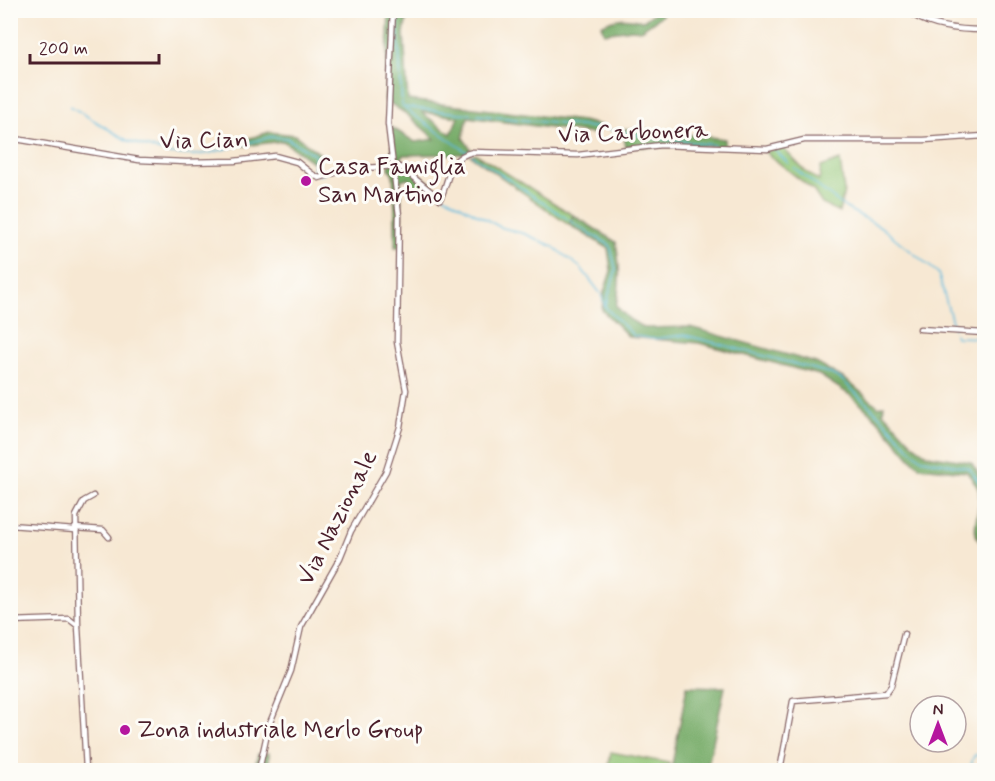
<svg xmlns="http://www.w3.org/2000/svg" width="995" height="781" font-family="Mynerve,sans-serif">
  <style>
    .green { fill: #91c475; stroke: #6e7250; stroke-width: 1.5 }
    .forest { fill: #74aa66; stroke: #5f6448; stroke-width: 1.5; fill-rule: evenodd }
    .lines { fill: none; stroke-linecap: round; stroke-linejoin: round }
    .stream { stroke: #62bcdf; stroke-width: 1.5 }
    .minor-casing { stroke: #876566; stroke-width: 7 }
    .minor { stroke: #fff; stroke-width: 4.5 }
    .poi-dot { fill: #b5179e; stroke: #fdfcf7; stroke-width: 2 }
    .labels { text-anchor: middle; dominant-baseline: central; stroke-width: 6; stroke-linejoin: round; paint-order: stroke }
    .street-label { font-size: 24px; fill: #4a1f2b; stroke: #fdfcf7 }
    .poi-label { font-size: 24px; fill: #4a1f2b; stroke: #fdfcf7; text-anchor: start }
  </style>
  <rect width="100%" height="100%" fill="#fdfcf7"/>
  <filter id="ink" filterUnits="userSpaceOnUse"><feTurbulence type="fractalNoise" baseFrequency=".0167" numOctaves="2"/><feDisplacementMap in="SourceGraphic" scale="12" xChannelSelector="R" yChannelSelector="G"/><feConvolveMatrix kernelMatrix="1 2 1 2 8 2 1 2 1" color-interpolation-filters="sRGB"/></filter>
  <filter id="wash" filterUnits="userSpaceOnUse"><feTurbulence type="fractalNoise" baseFrequency=".008" numOctaves="4" result="noise"/><feDisplacementMap in="SourceGraphic" scale="24" xChannelSelector="R" yChannelSelector="G"/><feGaussianBlur stdDeviation="1.35" result="paint"/><feColorMatrix in="noise" values="0 0 0 0 0 0 0 0 0 0 0 0 0 0 0 0 0 1.4 0 .05"/><feComposite in="paint" operator="in"/></filter>
  <g filter="url(#wash)">
    <rect width="100%" height="100%" fill="#f7e8d3"/>
    <!-- green -->
    <g class="green">
      <path d="M782,147L805,171L819,181L821,167L840,160L844,191L839,212L822,204L813,190L765,152Z"/>
      <path d="M476,154L573,215L569,225L470,155Z"/>
      <path d="M611,752L669,763L667,770H608Z"/>
    </g>
    <!-- forest -->
    <g class="forest">
      <path d="M389,11H408L404,33L408,100L582,121L604,126L594,134L468,117L463,138L471,149L463,154L403,155L401,159L435,187L426,196L408,178L401,180L402,247H395V212L393,175L389,168L393,143L391,127L415,142L435,139L406,114L385,100ZM421,112L458,117L451,134Z"/>
      <path d="M657,11H662V15L641,30L632,29L604,33L601,25C616,17 627,17 643,21Z"/>
      <path d="M624,129H643L725,139V146L625,147Z"/>
      <path d="M269,132L295,135L320,154L314,163L283,141L244,146V140Z"/>
      <path d="M573,215L616,242C620,265 621,283 616,306L629,319L644,328L690,327L816,363L845,379L879,407L884,405L883,412L914,445L928,455L971,462C990,489 982,493 982,522C982,530 985,538 984,546C966,532 982,512 979,492C978,485 971,478 967,472L920,467L911,459L877,419L850,395L819,375L699,343L629,337L602,310L604,292L611,271L608,248L569,225Z"/>
      <path d="M687,686L725,687L707,770H671Z"/>
      <path d="M269,753V768L288,770H254L258,754Z"/>
    </g>
    <g class="lines">
      <!-- stream -->
      <g class="stream">
        <path d="M397,10L402,105"/>
        <path d="M70,106L128,141L171,154L194,155L210,153L270,137L286,138L315,155L314,172"/>
        <path d="M402,107L599,128"/>
        <path d="M405,109L467,152"/>
        <path d="M609,130L656,138L714,145"/>
        <path d="M775,150L789,164"/>
        <path d="M472,155L587,232L610,245L616,270L605,307L634,336L653,339L685,335L829,373L841,379L882,418L910,449L922,459L969,468L984,489"/>
        <path d="M794,168L846,208L881,227L938,273L954,329"/>
        <path d="M332,171L339,167"/>
        <path d="M318,175L325,174"/>
        <path d="M444,196L500,227L525,234L552,246L581,268L601,294L605,306"/>
        <path d="M955,334L956,337L984,338"/>
        <path d="M984,496L982,530L984,543"/>
        <path d="M970,770L973,758L975,755L984,754"/>
      </g>
    </g>
  </g>
  <g filter="url(#ink)">
    <g class="lines">
      <defs>
        <g id="minor">
          <path d="M915,10V16C935,28 961,30 984,30"/>
          <path d="M10,138L139,160L186,162L234,161L275,156L297,162L312,174L319,178L347,169L397,166L403,169L440,199C451,178 446,158 473,152L578,155L661,145L767,149L804,140H924L984,136"/>
          <path d="M920,329L984,333"/>
          <path d="M10,525L75,530"/>
          <path d="M75,528L103,530L109,537"/>
          <path d="M10,621L69,619L78,626L86,770"/>
          <path d="M78,626L76,516L84,501L93,496"/>
          <path d="M259,770L269,725L291,671L301,627L340,558L351,531L386,471L400,427L406,390L397,342L399,215L388,124L393,10"/>
          <path d="M780,770L793,701L886,693L891,686L904,634"/>
        </g>
      </defs>
      <!-- minor casing -->
      <use href="#minor" class="minor-casing"/>
      <!-- minor -->
      <use href="#minor" class="minor"/>
    </g>
  </g>
  <!-- markers -->
  <g class="poi-dot">
    <circle cx="306" cy="181" r="6"/>
    <circle cx="125" cy="730" r="6"/>
  </g>
  <g class="labels">
    <!-- street labels -->
    <g class="street-label">
      <text transform="translate(633 133) rotate(-2)">Via Carbonera</text>
      <text transform="translate(204 141) rotate(-1)">Via Cian</text>
      <text transform="translate(338 518) rotate(-63)">Via Nazionale</text>
    </g>
    <!-- poi labels -->
    <g class="poi-label">
      <text x="318" y="167">Casa Famiglia<tspan x="318" dy="28">San Martino</tspan></text>
      <text x="137" y="730">Zona industriale Merlo Group</text>
    </g>
  </g>
  <!-- margin -->
  <rect width="995" height="781" fill="none" stroke="#fdfcf7" stroke-width="36"/>
  <!-- north arrow -->
  <g transform="translate(938 724)"><circle r="28" fill="#fdfcf7" stroke="#b5a4a5" stroke-width="1.5"/>
  <path d="M0-4.5L10 22L0 15L-10 22Z" fill="#b5179e"/>
  <text y="-9" font-size="16" font-weight="bold" text-anchor="middle" fill="#4a1f2b">N</text>
  </g>
  <!-- scale -->
  <path d="M30 54v9h129v-9" fill="none" stroke="#4a1f2b" stroke-width="3"/>
  <text x="39" y="54" font-size="18" fill="#4a1f2b" stroke="#fdfcf7" stroke-width="4.5" paint-order="stroke">200 m</text>
</svg>
